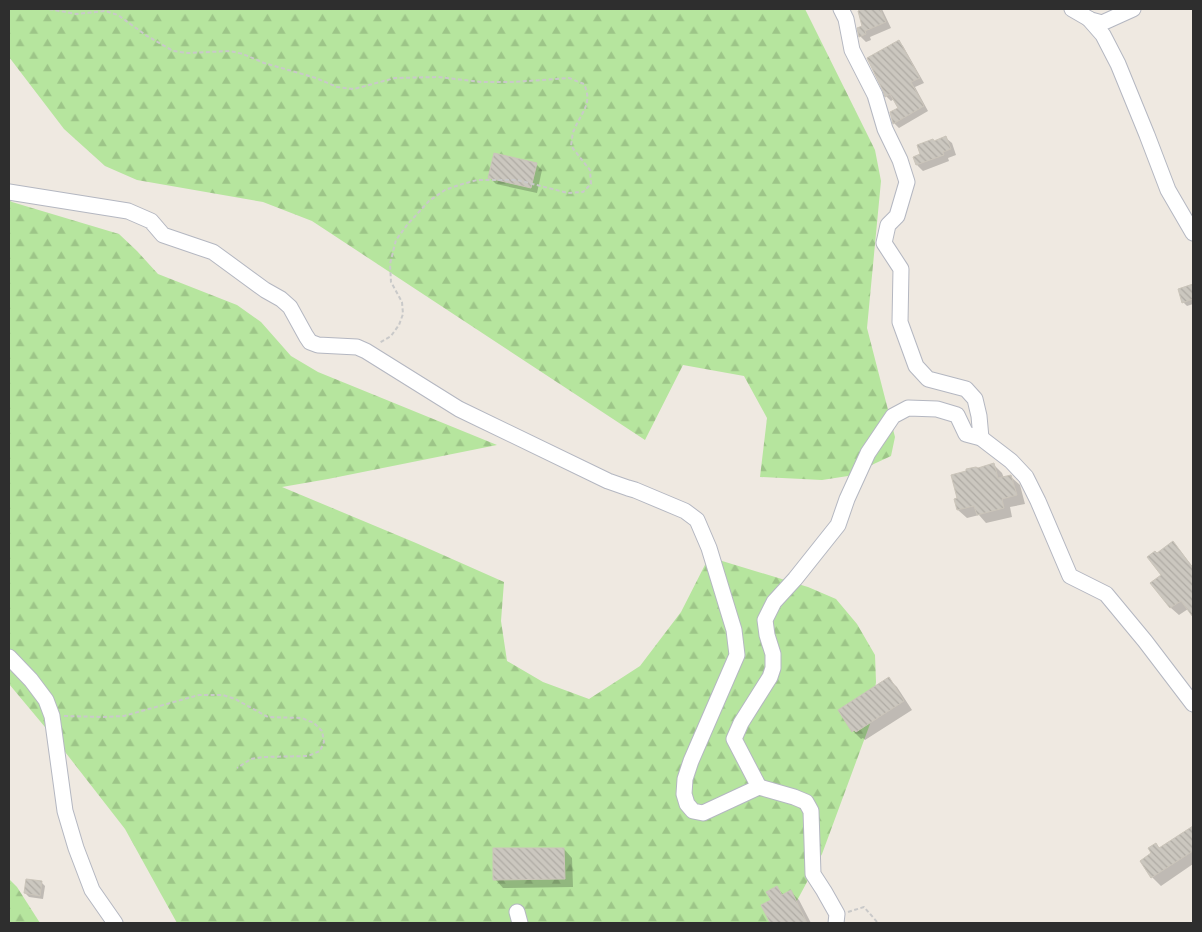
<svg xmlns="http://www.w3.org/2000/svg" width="1202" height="932" font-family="'Asap Condensed',sans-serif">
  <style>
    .forest { fill: url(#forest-firs) }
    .shadow { fill: #0003 }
    .building { fill: url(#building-back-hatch); stroke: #cbc5ba }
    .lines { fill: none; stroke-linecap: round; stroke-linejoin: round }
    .minor-casing { stroke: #b4b7c1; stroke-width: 17 }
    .path { stroke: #c9c9c9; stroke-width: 2; stroke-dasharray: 4 2.5; stroke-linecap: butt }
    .minor { stroke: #fff; stroke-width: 15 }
  </style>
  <defs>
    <pattern id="forest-firs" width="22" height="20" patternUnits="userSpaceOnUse" patternTransform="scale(1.25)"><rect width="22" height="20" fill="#b6e59e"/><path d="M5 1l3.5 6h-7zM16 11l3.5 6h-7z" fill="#9dc588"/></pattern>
    <pattern id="building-back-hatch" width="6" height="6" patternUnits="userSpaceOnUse" patternTransform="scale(1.25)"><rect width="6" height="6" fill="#cbc7bf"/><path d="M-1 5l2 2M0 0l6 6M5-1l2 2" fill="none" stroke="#afaba4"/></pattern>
  </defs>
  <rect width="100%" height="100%" fill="#efe9e1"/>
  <!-- forest -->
  <g class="forest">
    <path d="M9,9H805L875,150L881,181L867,328L895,437L891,456L848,476L822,480L760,477L767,418L744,376L683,365L645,440L312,221L263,202L137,180L105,166L64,129L9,57Z"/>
    <path d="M9,200L12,202L119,234L137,251L158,274L237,305L261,322L291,356L318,372L497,445L328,479L282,487L416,543L504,582L501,621L507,661L543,682L589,699L640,666L681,612L709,557L808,587L836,599L857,624L875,655L876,682L870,724L822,854L785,923H177L125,829L55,739L9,684Z"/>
    <path d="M9,879L17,887L40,923H9Z"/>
  </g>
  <!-- shadow -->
  <g class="shadow">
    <path d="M867,9H882L891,28L870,37L871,40L866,42L860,36L864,26L859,12Z"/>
    <path d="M899,41L903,46L924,83L915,87L928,111L899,128L894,123L900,109L894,99L891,101L886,96L885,90Z"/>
    <path d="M946,138L952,143L956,155L948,158L949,161L923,171L917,165L914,158L922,155L934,142Z"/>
    <path d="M536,164L542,170L537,193L496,184L489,177Z"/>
    <path d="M1193,285V304L1187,306L1183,302L1179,290Z"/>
    <path d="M994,465L1002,473L1004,478L1011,477L1020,485L1025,504L1010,507L1012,517L986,523L979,515L967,518L958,510L977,469Z"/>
    <path d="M1180,551L1193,567V615L1188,609L1179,615L1171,608L1152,583L1162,575L1157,555Z"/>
    <path d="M889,679L897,687L912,710L865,740L863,738L861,739L853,731Z"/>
    <path d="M1193,827V864L1161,886L1152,877L1141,861L1153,853L1156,844L1160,849Z"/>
    <path d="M564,849L572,858L573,887L503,888L495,879Z"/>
    <path d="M41,882L45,886L43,899L29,897L25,893Z"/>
    <path d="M777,888L784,895L791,892L799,900L811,923H772L763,905L772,901Z"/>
  </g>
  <!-- building -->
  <g class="building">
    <path d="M863,9H880L886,22L865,31L866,34L859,37L857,28L862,26L858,11Z"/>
    <path d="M899,40L920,78L911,82L924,106L893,124L890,112L898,108L890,94L885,97L883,91L867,58Z"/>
    <path d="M946,136L951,149L943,152L944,155L916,165L913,157L920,154L917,145L933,139L934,141Z"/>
    <path d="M494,153L537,163L531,188L488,178Z"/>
    <path d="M1193,284V299L1182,303L1178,289Z"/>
    <path d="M994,463L998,478L1011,475L1017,495L1002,499L1004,508L977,515L974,506L957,510L954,499L957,498L951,475L966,471V469L976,467L978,468Z"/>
    <path d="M1173,541L1193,568V617L1181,601L1170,608L1150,583L1161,575L1147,557L1155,551L1157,553Z"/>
    <path d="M889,677L904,701L856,732L854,730L852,732L838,710Z"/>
    <path d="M1193,826V851L1151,878L1140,861L1151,853L1148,848L1156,843L1159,848Z"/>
    <path d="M493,848H564L565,879L493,880Z"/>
    <path d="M26,879L42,881L40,896L24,893Z"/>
    <path d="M777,886L782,895L791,890L807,923H770L761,905L771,900L766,892Z"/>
  </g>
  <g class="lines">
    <defs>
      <g id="minor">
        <path d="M841,9L846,19L852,50L875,95L885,129L900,160L907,182L897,216L888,225L884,243L901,269L900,322L916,366L928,379L966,389L975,399L979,416L981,438"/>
        <path d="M1072,9L1091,20L1102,23L1133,9"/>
        <path d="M1089,19L1103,35L1118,64L1147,135L1168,190L1193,233"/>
        <path d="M9,192L128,211L151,221L163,235L213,252L265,290L281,299L290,307L306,336L310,342L318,345L357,347L366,351L459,409L608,481L628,488L635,490L685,511L697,520L709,548L734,630L737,655L691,761L685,779L684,794L687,804L693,811L703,813L759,787L794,797L806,802L811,811L813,874L824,891L837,914L836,923"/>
        <path d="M9,657L31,680L46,700L52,716L65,811L76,848L92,890L115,923"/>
        <path d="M759,787L734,739L741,723L770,677L773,668V654L767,635L765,620L774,602L795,579L838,525L847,499L868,453L893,416L908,408L937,409L957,415L966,434L981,438L1011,461L1026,477L1038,501L1070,576L1106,594L1145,641L1193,704"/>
        <path d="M517,912L520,923"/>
      </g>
    </defs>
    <!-- minor casing -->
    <use href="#minor" class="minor-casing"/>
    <!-- path -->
    <g class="path">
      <path d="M49,9L76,14L105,11L118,15L147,36L173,51L188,53L230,51L243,54L264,63L316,78L337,87L354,89L395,78L438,77L481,82H514L569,78L584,84C593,104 582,111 574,130C572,134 572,140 571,146L590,170L591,184L583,192L568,193L517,180H477L459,185L445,190L429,201L407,225L396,240L390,264L391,282L402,302L403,314L399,325L391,336L379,343"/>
      <path d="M64,716L102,717L124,716L199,695H223L235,699L268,717L302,718L314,723L322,731L324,742L320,751L308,756L263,757L251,759L237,768"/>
      <path d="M848,912L864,907L878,923"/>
    </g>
    <!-- minor -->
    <use href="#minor" class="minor"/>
  </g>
  <!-- border -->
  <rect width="1202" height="932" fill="none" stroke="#2e2e2e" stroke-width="20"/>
</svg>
